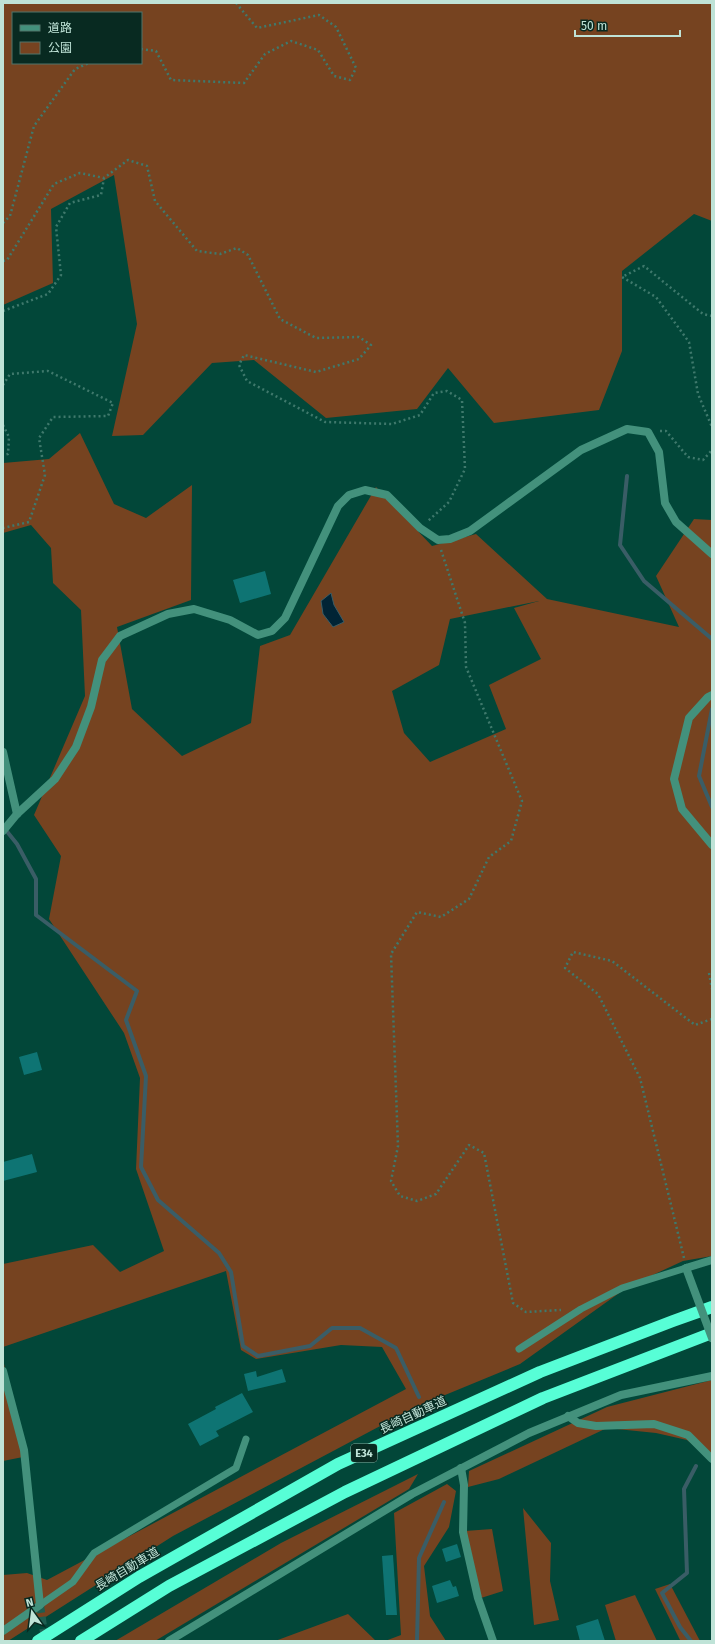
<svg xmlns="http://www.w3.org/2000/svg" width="715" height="1644" font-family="'Fira Sans','Noto Sans JP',sans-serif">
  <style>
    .green { fill: #764320; fill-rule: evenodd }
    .water { fill: #012435; stroke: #3a5d66 }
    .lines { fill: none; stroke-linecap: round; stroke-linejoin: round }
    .stream { stroke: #3a5d66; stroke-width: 4 }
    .building { fill: #0e7473 }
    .minor-tunnel { stroke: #1e5e51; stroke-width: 8; stroke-dasharray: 8 4; stroke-linecap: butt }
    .path { stroke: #3f796c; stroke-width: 2.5; stroke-dasharray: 2 3; stroke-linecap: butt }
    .service { stroke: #43917c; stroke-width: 7 }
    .minor { stroke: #43917c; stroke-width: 8 }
    .motorway { stroke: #57fed6; stroke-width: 12 }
    .minor-bridge { stroke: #43917c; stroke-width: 8 }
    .labels { text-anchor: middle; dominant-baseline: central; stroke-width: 3; stroke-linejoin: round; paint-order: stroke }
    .shield { fill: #082a21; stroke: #88aca0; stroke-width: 1 }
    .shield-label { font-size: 11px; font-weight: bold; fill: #bfe3d7 }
    .street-label { font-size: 12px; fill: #bfe3d7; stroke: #082a21 }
  </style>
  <rect width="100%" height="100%" fill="#024739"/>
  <!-- green -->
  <g class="green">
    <path d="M3,3H712V221L694,214L622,271V351L599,410L494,423L448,368L417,409L326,418L254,360L212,363L143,435L112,436L137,324L114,175L51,209L53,283L3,305ZM13,13H141V63H13Z"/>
    <path d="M80,433L114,504L146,518L192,485L191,600L117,627L132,709L182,756L251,723L260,646L290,635L376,487L432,546L476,534L547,599L679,627L656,576L694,519L712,520V1256L683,1261L629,1286L520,1364L416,1407L173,1536L8,1641H3V1575L27,1573L47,1580L406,1389L382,1347L341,1345L256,1359L241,1350L226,1271L3,1347V1264L93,1245L120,1272L164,1251L136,1169L140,1078L124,1033L49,919L61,856L34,815L85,696L81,610L53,583L51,548L31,525L3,533V463L49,459ZM539,601L514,608L541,659L489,685L506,729L430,762L404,733L392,691L439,665L450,619Z"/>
    <path d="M3,1359L23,1457L3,1461Z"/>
    <path d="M712,1380V1460L687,1440L656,1433L607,1428L499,1479L468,1487L469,1471L607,1407Z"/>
    <path d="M418,1474L409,1489L155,1641H115L281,1543Z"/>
    <path d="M447,1484L456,1491L449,1527L424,1566L430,1616L446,1641H385L401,1635L394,1513Z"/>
    <path d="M523,1508L551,1543L550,1581L559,1620L534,1625Z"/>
    <path d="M492,1529L503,1591L481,1598L465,1531Z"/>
    <path d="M670,1584L700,1641L680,1640L655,1589Z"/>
    <path d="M635,1595L657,1641H616L605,1605Z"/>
    <path d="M348,1614L376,1641H275Z"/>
  </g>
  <!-- water -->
  <path class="water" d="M331,593L334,605L344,622L333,627L323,614L321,601Z"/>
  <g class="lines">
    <!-- stream -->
    <g class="stream">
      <path d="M627,476L620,545L644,581L712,639"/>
      <path d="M712,709L699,776L712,807"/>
      <path d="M5,829L17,844L36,879V915L137,991L126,1020L146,1076L141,1167L158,1200L219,1253L231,1272L243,1346L258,1356L310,1346L332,1328H360L396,1348L419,1397"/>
      <path d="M417,1641L419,1558L444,1502"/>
      <path d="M691,1641L680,1627L662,1593L687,1573L684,1489L696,1466"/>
    </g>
  </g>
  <!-- building -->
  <g class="building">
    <path d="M265,571L271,594L240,603L233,580Z"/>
    <path d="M37,1052L42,1070L24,1075L19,1057Z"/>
    <path d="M32,1154L37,1172L3,1181V1162Z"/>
    <path d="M282,1369L286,1382L248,1391L244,1374L256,1371L257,1377Z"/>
    <path d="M242,1393L253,1412L216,1431L219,1436L200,1446L188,1424L216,1409L215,1407Z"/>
    <path d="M457,1544L461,1557L446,1562L442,1549Z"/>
    <path d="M393,1555L397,1615H386L382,1556Z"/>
    <path d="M450,1580L453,1587L456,1586L459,1596L437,1603L432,1586Z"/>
    <path d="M598,1619L605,1641H580L576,1626Z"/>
  </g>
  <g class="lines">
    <!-- minor-tunnel -->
    <path class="minor-tunnel" d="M40,1605L45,1640"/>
    <!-- path -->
    <g class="path">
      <path d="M141,49L156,51L171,80L244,83L265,54L291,41L318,50L334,76L350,80L356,68L336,27L319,15L257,28L236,3"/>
      <path d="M3,223L10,216L34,126L75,69L89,63"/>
      <path d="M3,261L7,260L54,184L80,173L104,178L128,160L147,166L155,201L197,251L220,254L237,248L248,255L280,319L316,338L359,337L371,345L359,359L316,372L244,355L239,365L247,381L325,422L392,424L420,415L434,393L447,391L462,400L465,469L449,502L428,521"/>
      <path d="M3,311L48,294L61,275L56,227L70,203L101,195L104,178"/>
      <path d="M712,316L703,314L644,266L622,277L656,297L689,342L698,394L712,427"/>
      <path d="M3,385L10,374L48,371L113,403L108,416L53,417L39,438L45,475L29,522L3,528"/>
      <path d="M3,425L9,437L8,454L3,455"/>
      <path d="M660,431H666L688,457L703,460L712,450"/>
      <path d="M441,550L465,623L466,667L522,801L511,841L489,857L469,899L441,917L417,912L391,954L398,1146L391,1181L400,1196L417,1201L436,1194L469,1145L484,1153L513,1303L526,1312L561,1310"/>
      <path d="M709,973L712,989"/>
      <path d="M684,1258L640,1078L598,994L565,968L573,952L612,961L695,1025L712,1019"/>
    </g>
    <!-- service -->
    <g class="service">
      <path d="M519,1349L581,1309L622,1288L686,1268"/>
      <path d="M40,1605L73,1582L94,1553L236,1468L246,1439"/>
    </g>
    <!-- minor -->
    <g class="minor">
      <path d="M712,695L708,697L689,718L674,779L682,809L712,845"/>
      <path d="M3,752L17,814"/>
      <path d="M3,831L17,814L55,779L76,747L91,707L102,660L120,636L168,614L194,609L230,620L258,635L272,631L285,618L338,506L349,495L365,490L387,495L420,528L438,540L450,539L470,531L581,450L627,429L648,432L659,452L665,503L676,522L712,554"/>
      <path d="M686,1268L712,1260"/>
      <path d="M3,1371L24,1450L40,1605L3,1631"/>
      <path d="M568,1416L578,1423L596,1426L654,1424L688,1435L712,1459"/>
      <path d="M461,1468L464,1485L463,1532L478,1598L493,1641"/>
      <path d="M169,1641L412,1494L529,1433L621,1395L712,1376"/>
    </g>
    <!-- motorway -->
    <g class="motorway">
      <path d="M38,1641L139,1577L338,1464L540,1372L673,1321L712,1307"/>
      <path d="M81,1641L169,1586L345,1492L543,1398L712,1333"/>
    </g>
    <!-- minor-bridge -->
    <path class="minor-bridge" d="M686,1268L712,1338"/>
  </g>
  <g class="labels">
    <!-- shield labels -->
    <rect class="shield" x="351" y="1444" width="26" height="18" rx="3"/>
    <g class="shield-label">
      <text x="364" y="1453">E34</text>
    </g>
    <!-- street labels -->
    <g class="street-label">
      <text transform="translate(413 1415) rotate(-25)">長崎自動車道</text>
      <text transform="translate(127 1569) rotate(-31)">長崎自動車道</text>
    </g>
  </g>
  <!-- border -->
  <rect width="715" height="1644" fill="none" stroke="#bfe3d7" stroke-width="8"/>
  <!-- legend -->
  <rect x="12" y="12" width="130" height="52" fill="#082a21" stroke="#51746a"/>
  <rect x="20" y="25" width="20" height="6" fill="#43917c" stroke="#51746a"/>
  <text x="48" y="32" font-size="12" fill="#bfe3d7">道路</text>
  <rect x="20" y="42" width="20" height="12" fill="#764320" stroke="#51746a"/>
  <text x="48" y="52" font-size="12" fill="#bfe3d7">公園</text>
  <!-- north arrow -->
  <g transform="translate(32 1612) rotate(346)" stroke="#082a21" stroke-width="3" paint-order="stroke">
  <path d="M0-3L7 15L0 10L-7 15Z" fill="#bfe3d7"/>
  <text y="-6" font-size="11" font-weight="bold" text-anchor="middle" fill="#bfe3d7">N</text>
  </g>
  <!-- scale -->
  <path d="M575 30v6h105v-6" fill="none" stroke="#bfe3d7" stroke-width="2"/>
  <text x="581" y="30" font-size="12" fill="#bfe3d7" stroke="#082a21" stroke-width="3" paint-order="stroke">50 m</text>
</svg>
